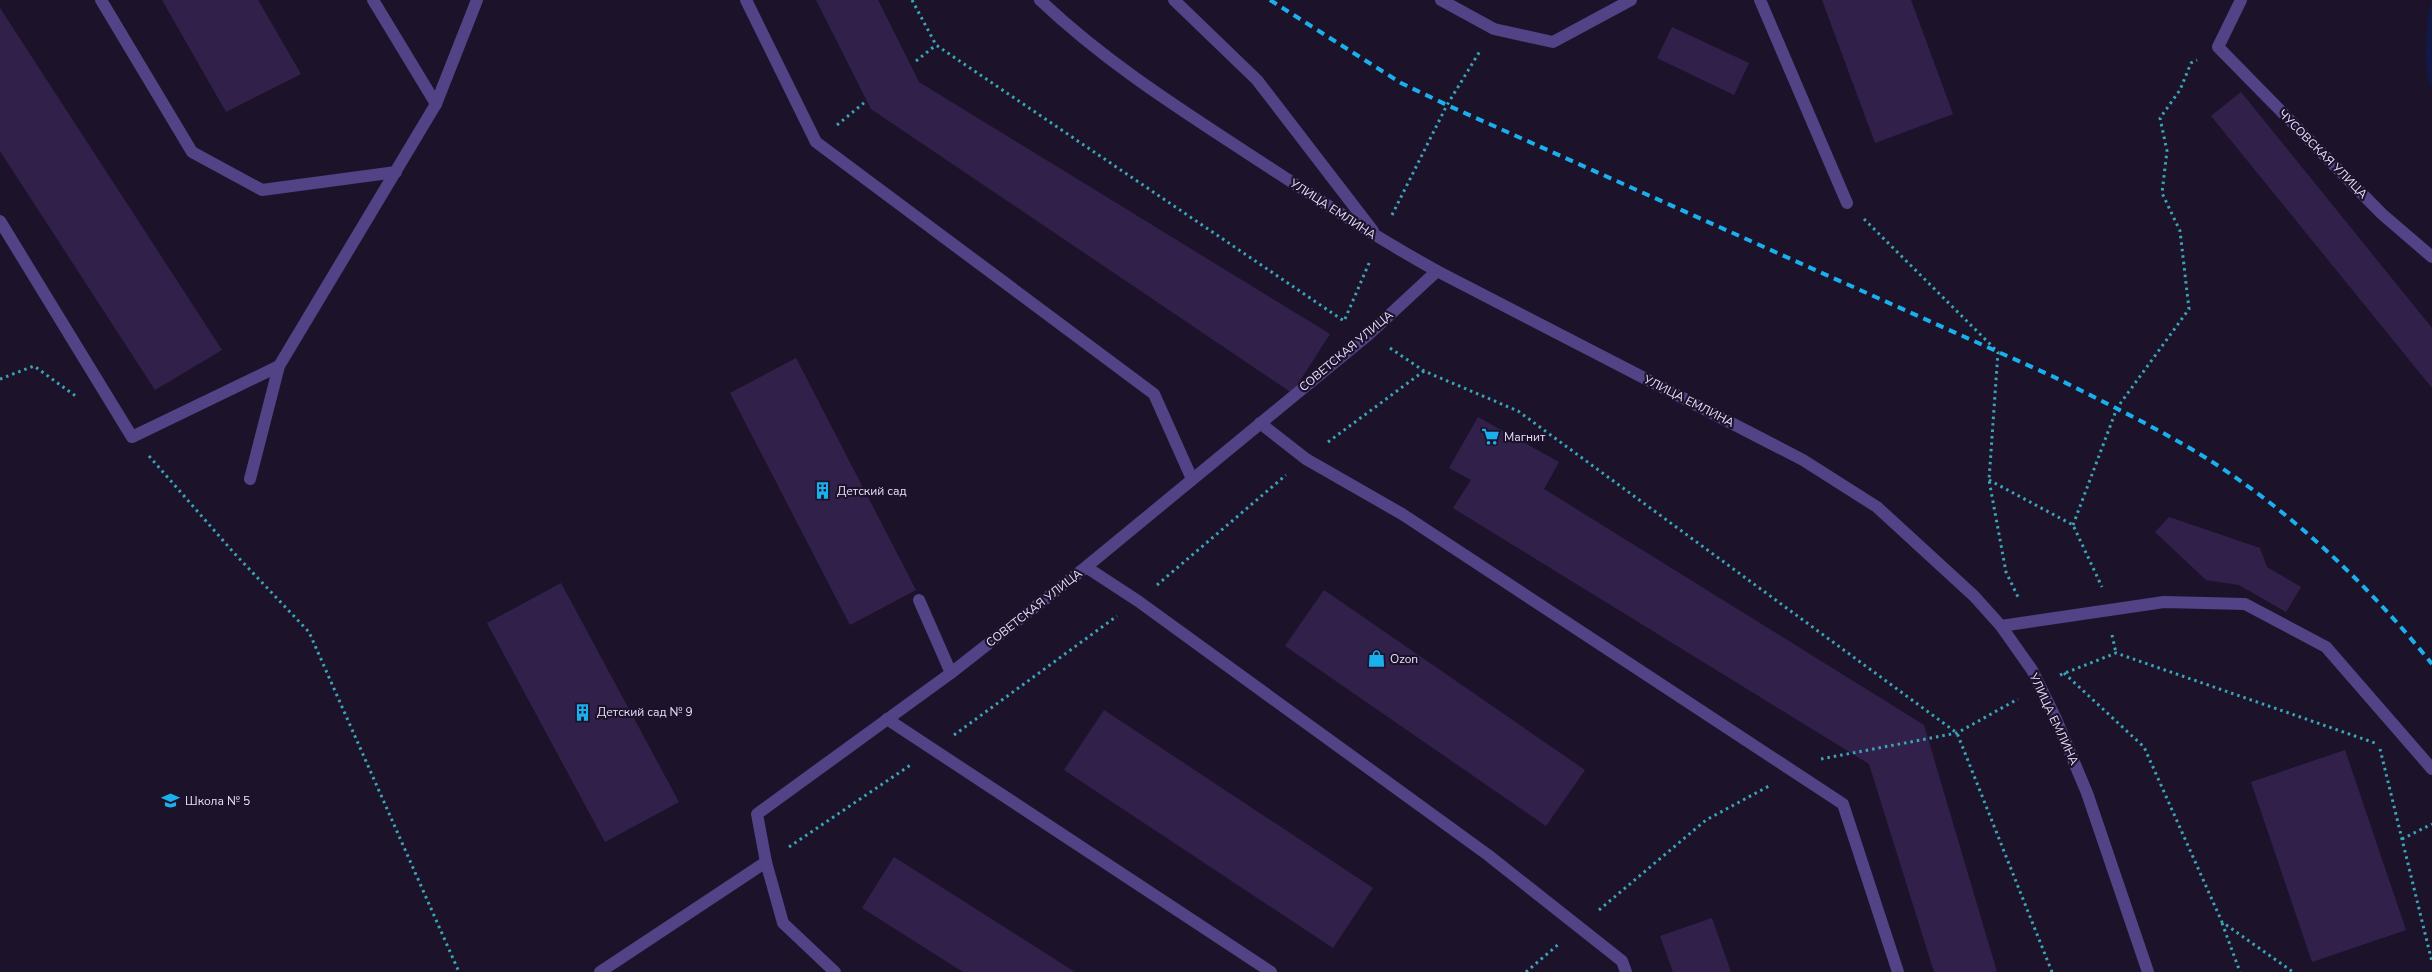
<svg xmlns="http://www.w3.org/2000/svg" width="2432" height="972" font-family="'Nunito Sans',sans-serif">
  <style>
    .water { fill: #101947 }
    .building { fill: #31214a }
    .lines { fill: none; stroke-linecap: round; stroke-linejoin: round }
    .path { stroke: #3aa5b6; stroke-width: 3; stroke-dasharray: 2.5 4; stroke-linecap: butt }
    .minor { stroke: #524286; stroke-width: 12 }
    .rail { stroke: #1ab0ee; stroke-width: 4; stroke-dasharray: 8 6; stroke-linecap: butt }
    .labels { text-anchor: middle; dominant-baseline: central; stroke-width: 4.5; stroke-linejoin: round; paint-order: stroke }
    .street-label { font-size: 12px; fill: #e8dffd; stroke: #1c132b }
    .poi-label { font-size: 12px; fill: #e8dffd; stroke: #1c132b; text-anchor: start }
  </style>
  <rect width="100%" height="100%" fill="#1c132b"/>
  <!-- water -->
  <path class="water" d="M2432,0V88C2422,70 2426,19 2432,0Z"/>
  <!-- building -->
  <g class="building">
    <path d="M162,0H258L301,74L226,112Z"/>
    <path d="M816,0H878L919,82L1330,334L1292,393L871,109Z"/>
    <path d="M1822,0H1911L1953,114L1875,143Z"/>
    <path d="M0,8L222,350L155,390L0,151Z"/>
    <path d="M1672,27L1749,63L1734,95L1657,58Z"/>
    <path d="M2241,92L2432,328V388L2211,116Z"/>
    <path d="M796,358L916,590L850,625L730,393Z"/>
    <path d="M1478,417L1559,462L1544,489L1924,725L1997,972H1934L1869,764L1453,508L1471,480L1449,468Z"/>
    <path d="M2169,517L2260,548L2267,567L2301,587L2286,612L2239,585L2206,580L2155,532Z"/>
    <path d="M561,583L679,802L605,842L487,623Z"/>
    <path d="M1324,590L1585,770L1546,826L1285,646Z"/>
    <path d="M1104,710L1373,888L1333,948L1064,770Z"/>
    <path d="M2345,750L2406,930L2312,962L2251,782Z"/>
    <path d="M894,857L1075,972H963L862,908Z"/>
    <path d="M1712,918L1731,972H1673L1660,936Z"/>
  </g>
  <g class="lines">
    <!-- path -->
    <g class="path">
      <path d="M912,0L936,45L1344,321"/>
      <path d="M916,61L936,45"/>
      <path d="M837,125L865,102"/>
      <path d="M1392,215L1447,105L1480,51"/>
      <path d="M1864,219L1998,352L1989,480L2006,572L2018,597"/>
      <path d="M1345,319L1370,261"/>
      <path d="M1390,348L1424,371L1518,411L1957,733L2052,972"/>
      <path d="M0,379L34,366L77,397"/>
      <path d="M1328,442L1424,371"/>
      <path d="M149,456L234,553L309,632L459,972"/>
      <path d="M1989,480L2073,525L2102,587"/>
      <path d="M2073,525L2117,408L2189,309L2180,231L2162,193L2167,151L2160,118L2180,90L2191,63L2197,60"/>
      <path d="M1157,585L1286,475"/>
      <path d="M2112,635L2116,653"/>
      <path d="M2064,673L2144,747L2222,922L2293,972"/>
      <path d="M2060,675L2116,653L2375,743"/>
      <path d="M954,735L1117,616"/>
      <path d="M2380,749L2432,962"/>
      <path d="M1821,759L1957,733L2018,699"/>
      <path d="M2402,839L2432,824"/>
      <path d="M789,847L912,764"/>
      <path d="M1599,910L1706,820L1769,786"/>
      <path d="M2222,923L2240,972"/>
      <path d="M1526,972L1560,943"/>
    </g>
    <!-- minor -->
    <g class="minor">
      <path d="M101,0L192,152L262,190L396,172"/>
      <path d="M373,0L436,104"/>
      <path d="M746,0L816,142L1154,394L1192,479"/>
      <path d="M1040,0C1102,59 1172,104 1244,151C1307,192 1370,234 1437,271L1803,460L1877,507L1974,596L2001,626L2032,670L2056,719L2087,793L2148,972"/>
      <path d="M1174,0L1257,80L1373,231"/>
      <path d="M1441,0L1494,29L1553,42L1631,0"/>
      <path d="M1760,0L1847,203"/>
      <path d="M2241,0L2218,47L2382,214L2432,257"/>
      <path d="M0,221L132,437L279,366"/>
      <path d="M1260,423L1306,459L1402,514L1843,804L1898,972"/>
      <path d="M250,479L279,366L436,104L477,0"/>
      <path d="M1086,567L1138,601L1488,855L1622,961L1626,972"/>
      <path d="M919,600L951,673"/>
      <path d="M2001,626L2164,602L2245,604L2326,647L2432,769"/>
      <path d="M887,719L1271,972"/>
      <path d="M600,972L766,862"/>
      <path d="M835,972L783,923L766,862L757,814L951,673L1086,567L1369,334L1437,271"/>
    </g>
    <!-- rail -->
    <path class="rail" d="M1270,0L1401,83L1447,105L2052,376C2100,400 2147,423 2193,450C2285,505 2365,581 2432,664"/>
  </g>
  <!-- icons -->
  <defs>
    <symbol id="supermarket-bare" viewBox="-9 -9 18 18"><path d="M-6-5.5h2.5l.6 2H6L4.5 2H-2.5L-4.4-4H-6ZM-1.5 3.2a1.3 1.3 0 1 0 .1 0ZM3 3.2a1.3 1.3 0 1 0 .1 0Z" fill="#1ab0ee" stroke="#1c132b" stroke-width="2.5" paint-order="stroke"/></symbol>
    <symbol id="building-bare" viewBox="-9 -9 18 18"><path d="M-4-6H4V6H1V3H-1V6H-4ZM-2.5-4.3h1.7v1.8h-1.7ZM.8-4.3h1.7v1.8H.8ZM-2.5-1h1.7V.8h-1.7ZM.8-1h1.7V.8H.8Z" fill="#1ab0ee" stroke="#1c132b" stroke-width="2.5" paint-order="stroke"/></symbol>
    <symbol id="shop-bare" viewBox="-9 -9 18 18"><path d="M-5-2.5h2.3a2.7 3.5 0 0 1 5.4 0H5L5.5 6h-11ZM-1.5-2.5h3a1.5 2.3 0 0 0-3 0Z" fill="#1ab0ee" stroke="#1c132b" stroke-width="2.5" paint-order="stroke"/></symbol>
    <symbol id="school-bare" viewBox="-9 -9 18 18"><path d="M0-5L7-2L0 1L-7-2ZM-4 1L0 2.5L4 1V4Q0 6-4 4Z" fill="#1ab0ee" stroke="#1c132b" stroke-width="2.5" paint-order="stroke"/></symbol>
  </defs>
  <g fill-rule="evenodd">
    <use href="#supermarket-bare" x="1478" y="424" width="25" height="25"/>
    <use href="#building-bare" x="810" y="478" width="25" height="25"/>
    <use href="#shop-bare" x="1364" y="646" width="25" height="25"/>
    <use href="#building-bare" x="570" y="700" width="25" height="25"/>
    <use href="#school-bare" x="158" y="788" width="25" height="25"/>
  </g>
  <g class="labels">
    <!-- street labels -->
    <g class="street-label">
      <text transform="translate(2323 154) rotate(45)">ЧУСОВСКАЯ УЛИЦА</text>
      <text transform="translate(1333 209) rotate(33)">УЛИЦА ЕМЛИНА</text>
      <text transform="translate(1346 351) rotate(-40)">СОВЕТСКАЯ УЛИЦА</text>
      <text transform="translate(1689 401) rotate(27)">УЛИЦА ЕМЛИНА</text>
      <text transform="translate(1034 608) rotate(-38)">СОВЕТСКАЯ УЛИЦА</text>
      <text transform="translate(2054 719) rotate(65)">УЛИЦА ЕМЛИНА</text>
    </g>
    <!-- poi labels -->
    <g class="poi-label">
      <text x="1504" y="437">Магнит</text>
      <text x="837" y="491">Детский сад</text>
      <text x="1390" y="659">Ozon</text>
      <text x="597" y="712">Детский сад № 9</text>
      <text x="185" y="801">Школа № 5</text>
    </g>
  </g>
</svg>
